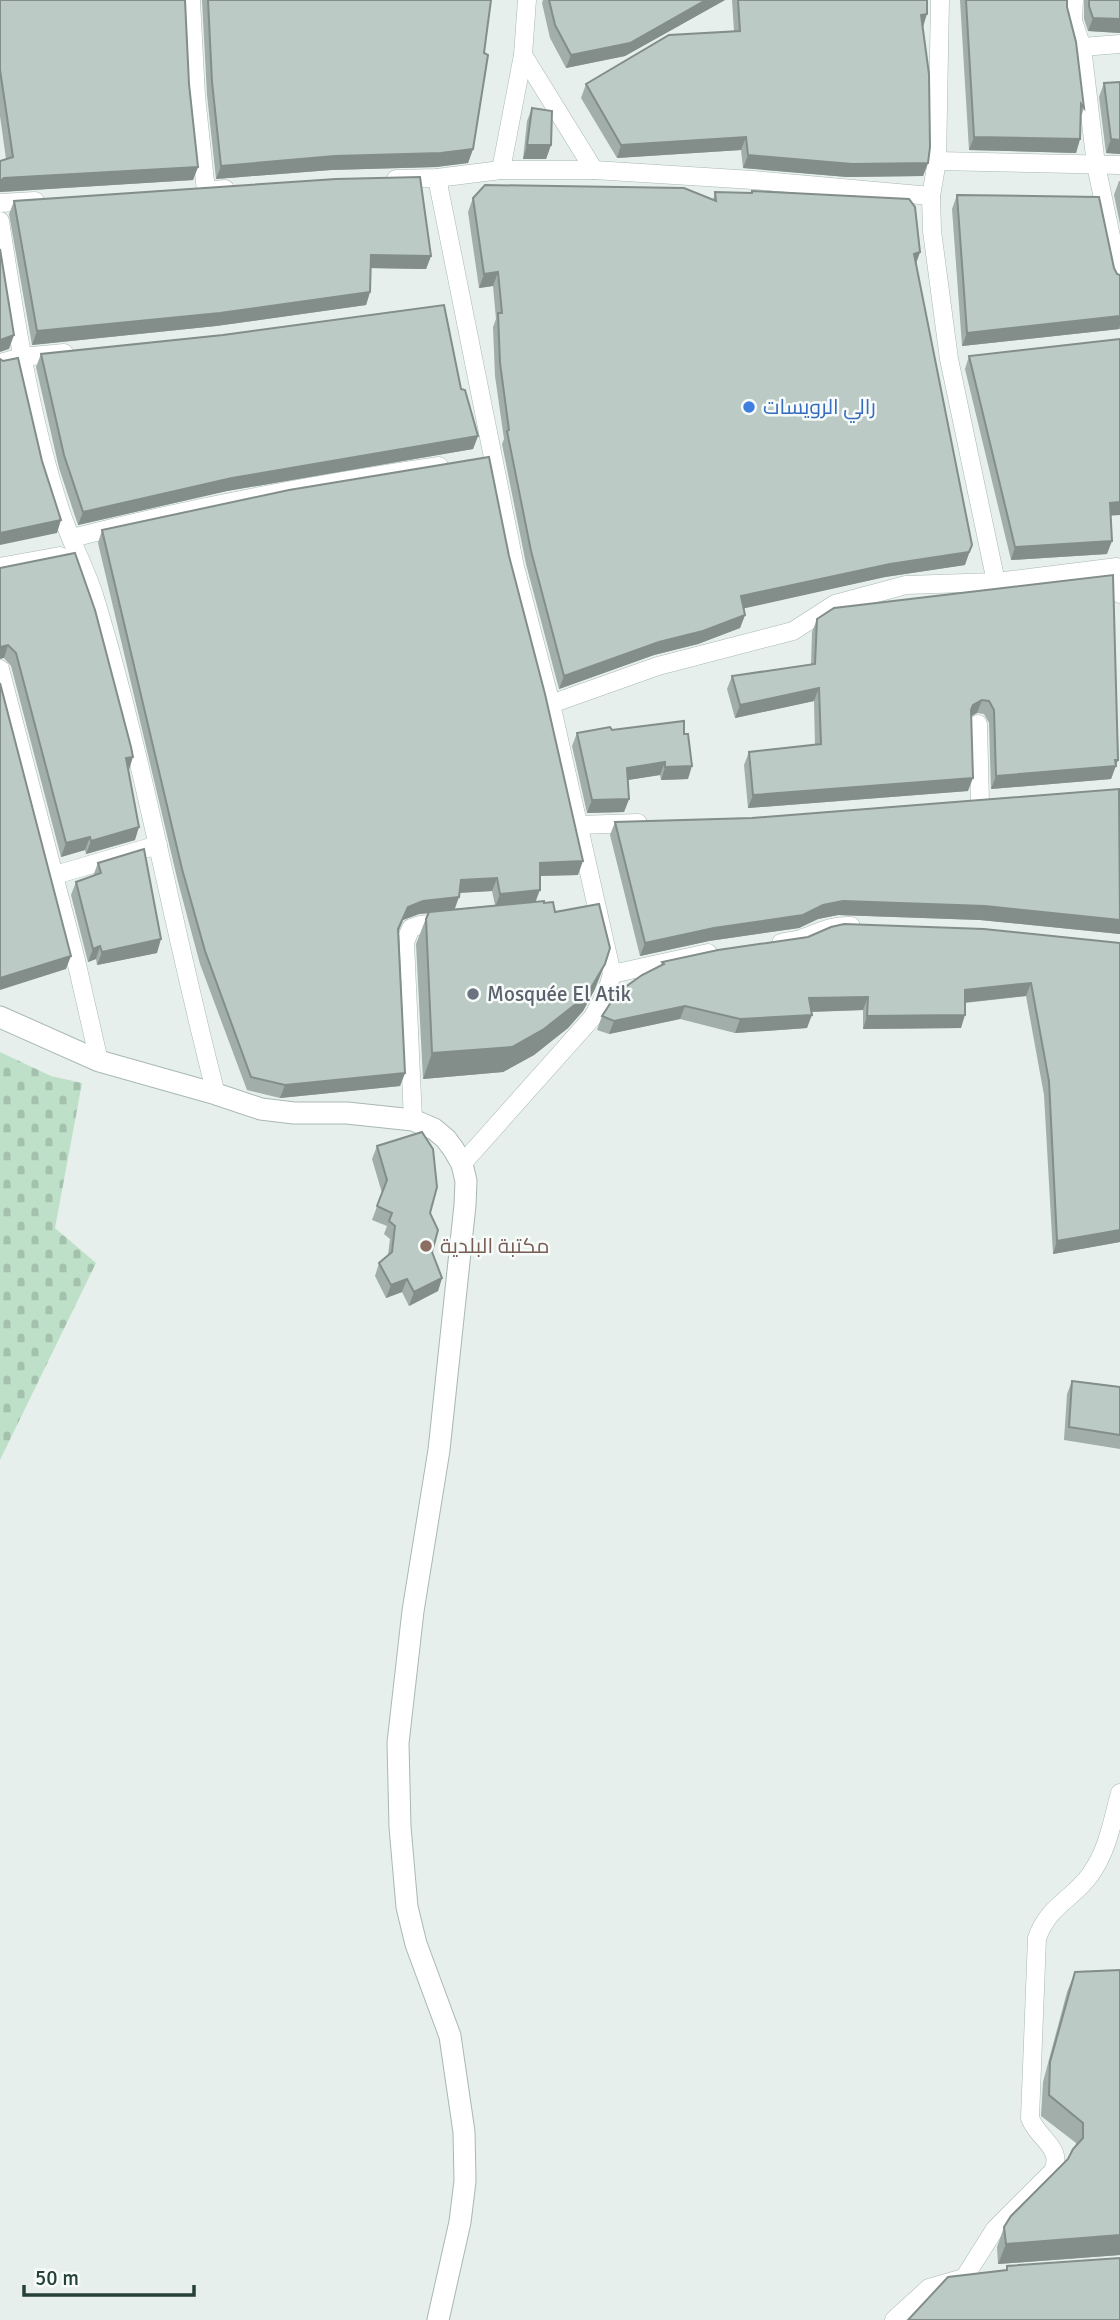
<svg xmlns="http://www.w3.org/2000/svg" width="1120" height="2320" font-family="Signika,Cairo,sans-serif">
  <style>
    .cemetery { fill: url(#cemetery-stones) }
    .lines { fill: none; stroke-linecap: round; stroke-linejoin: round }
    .minor-casing { stroke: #a8b8b2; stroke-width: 19 }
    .tertiary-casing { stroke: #a8b8b2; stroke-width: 23 }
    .minor { stroke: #fff; stroke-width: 18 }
    .tertiary { stroke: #fff; stroke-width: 21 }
    .wall { fill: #a1aea9; fill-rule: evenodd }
    .shaded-wall { fill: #838d89 }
    .building { fill: #bbcac4; stroke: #838d89; stroke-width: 2 }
    .shop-dot { fill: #3f7fe0; stroke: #f7fbf9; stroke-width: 2.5 }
    .worship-dot { fill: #6b7280; stroke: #f7fbf9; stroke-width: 2.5 }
    .education-dot { fill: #8d6e63; stroke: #f7fbf9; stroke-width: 2.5 }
    .labels { text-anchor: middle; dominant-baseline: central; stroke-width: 5; stroke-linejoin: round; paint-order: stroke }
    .shop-label { font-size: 21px; fill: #366cbe; stroke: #f7fbf9; text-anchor: start }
    .worship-label { font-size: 21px; fill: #5b616d; stroke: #f7fbf9; text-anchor: start }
    .education-label { font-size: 21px; fill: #785e54; stroke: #f7fbf9; text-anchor: start }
  </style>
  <defs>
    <pattern id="cemetery-stones" width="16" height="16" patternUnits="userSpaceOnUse" patternTransform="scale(1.75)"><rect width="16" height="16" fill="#bfe0c8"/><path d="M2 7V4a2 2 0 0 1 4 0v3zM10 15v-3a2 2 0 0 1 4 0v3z" fill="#a4c1ad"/></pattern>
  </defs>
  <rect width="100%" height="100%" fill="#e6efeb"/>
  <!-- cemetery -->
  <path class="cemetery" d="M0,1052L51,1076L82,1083L55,1228L96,1263L0,1460Z"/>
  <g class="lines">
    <defs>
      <g id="minor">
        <path d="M191,0L196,96L206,191L225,189"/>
        <path d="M1074,0L1073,21L1082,47L1096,165L1120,279"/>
        <path d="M1082,47L1120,44"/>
        <path d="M523,55L594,170"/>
        <path d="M937,161L940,0"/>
        <path d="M1120,165L937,161L931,196L932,231L949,359L996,582L1117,567L1120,594"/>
        <path d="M501,170L523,55L527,0"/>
        <path d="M437,178L515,567L551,704L612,974L606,994L592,1018L462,1164"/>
        <path d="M396,179L437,178L501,170H594L753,180L931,196"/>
        <path d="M0,203L35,201"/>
        <path d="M0,221C15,317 29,413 59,506C68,536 84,565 94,595C99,611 104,629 109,646C150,794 177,945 216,1094"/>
        <path d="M0,363L22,357L64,353"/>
        <path d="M72,538C193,507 315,484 439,466"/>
        <path d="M0,567L60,556"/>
        <path d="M0,669L75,956L99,1061"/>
        <path d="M551,704L658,666L793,631L835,604L906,585L996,582"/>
        <path d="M978,724L980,802"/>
        <path d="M578,825L638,823"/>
        <path d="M55,875L158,845"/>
        <path d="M781,943C788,941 796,941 803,938C820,932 832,925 851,926"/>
        <path d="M612,974L708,953"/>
        <path d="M413,1120L405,942L411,928L420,925L448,922"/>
        <path d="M964,2278L995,2229L1053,2171C1064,2148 1037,2138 1030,2118L1037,1938C1049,1905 1072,1900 1090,1875C1108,1850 1112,1822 1120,1793"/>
        <path d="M894,2320L929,2288L964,2278"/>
      </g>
      <path id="tertiary" d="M0,1017L99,1061L216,1094L261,1109L294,1113H347L413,1120L434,1129L446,1139L454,1150L462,1164L466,1181L465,1205L439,1450L413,1611L398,1743L400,1827L407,1907L416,1944L450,2036L464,2132L465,2181L460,2222L438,2320"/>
    </defs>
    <!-- minor casing -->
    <use href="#minor" class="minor-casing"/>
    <!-- tertiary casing -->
    <use href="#tertiary" class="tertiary-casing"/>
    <!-- minor -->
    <use href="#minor" class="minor"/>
    <!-- tertiary -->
    <use href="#tertiary" class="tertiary"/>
  </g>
  <!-- wall -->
  <g class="wall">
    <path d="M0,0L189,84L198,167L193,180L0,192V161L6,159L0,116Z"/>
    <path d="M202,0H491L484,53L473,149L468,163L436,167L331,170L216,179L207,95Z"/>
    <path d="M543,0H725L625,56L566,68L550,38L542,3Z"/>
    <path d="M732,0H927L923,26L928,163L923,176L847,177L743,168L741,150L617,158L581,98L586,84L734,31Z"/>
    <path d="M960,0H1067V7L1084,108L1081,117L1080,139L1076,153L969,150Z"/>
    <path d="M1084,0H1120V33L1088,31L1084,19Z"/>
    <path d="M1104,83L1120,154L1106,153L1099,97Z"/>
    <path d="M532,108L551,145L546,159H523L527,121Z"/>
    <path d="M1119,181H1120V224L1114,195Z"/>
    <path d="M752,191L920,252L916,264L965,565L885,577L743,608L745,615L740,628L698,644L654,655L559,689L526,564L502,444L504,439L495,376L493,327L496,319L493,286L479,288L468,212L473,198L713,200L715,192L751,193Z"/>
    <path d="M957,195L1114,268L1117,274L1120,275V329L962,346L952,209Z"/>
    <path d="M14,201L431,256L426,269L371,268L370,292L366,305L216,326L32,345L9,214Z"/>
    <path d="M1120,339V515H1111L1107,554L1011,560L965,369L969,356Z"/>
    <path d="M41,354L461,389L478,436L473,449L227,491L78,525L59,468L36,367Z"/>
    <path d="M102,530L509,556L578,875L540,876L536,901L544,903L555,912L595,989L583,1011L568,1028L534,1055L503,1072L423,1079L416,944L428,913L419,914L403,920L399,931L405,1073L400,1086L280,1098L247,1090L200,964L178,882L98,543ZM492,891L495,905L454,909L459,893Z"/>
    <path d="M0,568L128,770L135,840L86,854L85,850L61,857L11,666L4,658Z"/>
    <path d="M817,619L1118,760L1111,779L991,789L989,723L984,714L977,713L972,716L968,791L748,808L744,765L749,752L815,745L814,701L735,718L727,689L732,676L811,665L812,632Z"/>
    <path d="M684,721L688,779L661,780L660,775L627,780L629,799L624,812L587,813L572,746L577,733L612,730Z"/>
    <path d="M1120,793V934L980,920L838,915L818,919L799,928L709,941L640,956L610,835L615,822L752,818Z"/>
    <path d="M98,863L157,953L97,965L96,959L88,962L71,895L76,882L93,876Z"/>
    <path d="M1120,943V1242L1053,1254L1044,1095L1026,996L965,1003L961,1028L863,1029V1010L811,1012L807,1028L735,1033L680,1019L609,1034L597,1030L602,1016L661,966L662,962Z"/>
    <path d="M377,1146L430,1213L432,1252L442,1278L438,1291L409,1306L402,1292L386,1298L375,1276L379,1263L388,1255L390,1239L384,1234L387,1226L372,1220L382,1193L372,1159Z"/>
    <path d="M1072,1381L1120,1387V1449L1064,1440L1067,1394Z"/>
    <path d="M1120,1970V2255L998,2264L997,2247L1004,2227L1068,2159L1076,2146V2143L1041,2116L1043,2082L1067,1992L1075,1972Z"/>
  </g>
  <!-- shaded-wall -->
  <g class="shaded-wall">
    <path d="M706,0H725L625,56L566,68L571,55Z"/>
    <path d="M927,14L923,27L921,15Z"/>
    <path d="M1093,18L1120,19V33L1088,31Z"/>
    <path d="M746,137L741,150L617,158L621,145Z"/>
    <path d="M974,137L1080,139L1076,153L969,150Z"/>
    <path d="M1111,139L1120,140V154L1106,153Z"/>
    <path d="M527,145H551L546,159H523Z"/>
    <path d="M473,149L468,163L436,167L331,170L216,179L221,166L335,156Z"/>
    <path d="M748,155L928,163L923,176L847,177L743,168Z"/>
    <path d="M198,167L193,180L0,192V181L4,178Z"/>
    <path d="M920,252L915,266L914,254Z"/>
    <path d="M371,255L431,256L426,269L366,268Z"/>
    <path d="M498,272L493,286L479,288L484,274Z"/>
    <path d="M370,292L366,305L216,326L32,345L37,331Z"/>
    <path d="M1120,316V325L1119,329L962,346L967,333Z"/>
    <path d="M14,335L9,349L0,352V340Z"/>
    <path d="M478,436L473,449L227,491L78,525L83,512L232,478Z"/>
    <path d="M1120,502V515L1106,516L1110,503Z"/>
    <path d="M61,520L57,533L0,545V533Z"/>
    <path d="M1112,541L1107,554L1011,560L1015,547Z"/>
    <path d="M972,545L965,565L885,577L737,610L741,596Z"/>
    <path d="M745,615L740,628L698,644L654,655L559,689L564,676L659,642Z"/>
    <path d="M8,645L4,658L0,659V647Z"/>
    <path d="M819,688L814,701L735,718L740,705Z"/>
    <path d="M982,700L977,713L968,718L973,705Z"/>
    <path d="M133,757L129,770L126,758Z"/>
    <path d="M1118,760L1111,779L991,789L996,776Z"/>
    <path d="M665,762L660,775L622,781L627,768Z"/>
    <path d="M692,766L688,779L661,780L665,767Z"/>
    <path d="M973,778L968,791L748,808L753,795Z"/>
    <path d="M629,799L624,812L587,813L592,800Z"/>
    <path d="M139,827L135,840L86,854L91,841Z"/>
    <path d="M90,837L85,850L61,857L66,843Z"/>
    <path d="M583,861L578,875L536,876L540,863Z"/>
    <path d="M497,878L492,891L456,893L461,880Z"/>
    <path d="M540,890L535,903L495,907L500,894Z"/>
    <path d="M459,897L454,911L419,914L403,920L394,943L408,907L423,901Z"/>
    <path d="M843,901L985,906L1120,920V934L980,920L838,915L818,919L799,928L709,941L640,956L645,943Z"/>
    <path d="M161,939L157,953L97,965L102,952Z"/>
    <path d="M100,946L96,959L88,962L93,949Z"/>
    <path d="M71,956L66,969L0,990V978Z"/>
    <path d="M605,964L595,989L583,1011L568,1028L534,1055L503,1072L423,1079L432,1053Z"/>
    <path d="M1031,983L1026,996L960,1003L965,990Z"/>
    <path d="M868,997L863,1010L805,1012L809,998Z"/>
    <path d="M685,1006L680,1019L609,1034L614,1021Z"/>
    <path d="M812,1015L807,1028L735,1033L740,1019Z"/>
    <path d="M965,1015L961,1028L863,1029L867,1016Z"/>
    <path d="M405,1073L400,1086L280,1098L285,1085Z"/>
    <path d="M1120,1230V1242L1053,1254L1057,1241Z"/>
    <path d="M442,1278L438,1291L409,1306L414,1292Z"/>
    <path d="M407,1279L402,1292L386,1298L391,1285Z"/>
    <path d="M1120,2235V2255L998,2264L1006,2244Z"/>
  </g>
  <!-- building -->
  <g class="building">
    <path d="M0,0H185L189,84L198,167L4,178L0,181V161L13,157L0,70Z"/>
    <path d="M208,0H491L484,53L488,55L473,149L441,153L335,156L221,166L212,82Z"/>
    <path d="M549,0H706L630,43L571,55L555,25Z"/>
    <path d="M738,0H927V14L921,15L929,74L930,147L928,163L852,164L748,155L746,137L621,145L586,84L669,35L740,31Z"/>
    <path d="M966,0H1067V7L1076,42L1084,108L1081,104L1080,139L974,137Z"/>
    <path d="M1089,0H1120V19L1093,18L1089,6Z"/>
    <path d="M1120,82V140L1111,139L1104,83Z"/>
    <path d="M532,108L552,111L551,145H527Z"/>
    <path d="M420,177L431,256L371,255L370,292L220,313L37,331L14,201L336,179Z"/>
    <path d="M485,185L684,188L716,201L715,192L752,193V191L909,199L915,207L920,252L914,254L972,545L969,552L890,564L741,596L745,615L703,631L659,642L564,676L531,551L507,431L509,430L500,363L498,313H502L498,272L484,274L473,198Z"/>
    <path d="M957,195L1099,197L1114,268L1117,274L1120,275V316L967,333Z"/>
    <path d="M0,249L14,335L0,340Z"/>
    <path d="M444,305L461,389L465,390L478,436L232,478L83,512L64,455L41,354L223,335Z"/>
    <path d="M1120,339V502L1110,503L1112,541L1015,547L969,356Z"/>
    <path d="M18,358L42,461L61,520L0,533V359L3,361Z"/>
    <path d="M489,457L509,556L545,694L583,861L540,863V890L500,894L497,878L461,880L459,897L423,901L408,907L398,929L405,1073L285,1085L251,1077L205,951L182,869L102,530L289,490Z"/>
    <path d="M75,553L95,610L131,747L133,757L126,758L139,827L91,841L90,837L66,843L16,653L8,645L0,647V568Z"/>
    <path d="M1113,575L1118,760H1115L1116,766L996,776L994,710L989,701L982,700L973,705L971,710L973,778L753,795L749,752L821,744L819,688L740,705L732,676L815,664L817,619L834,608Z"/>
    <path d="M0,683L71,956L0,978Z"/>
    <path d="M684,721V734H688L692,766L665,767V762L627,768L629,799L592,800L577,733L610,727L612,730Z"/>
    <path d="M1119,789L1120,920L985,906L843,901L823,905L803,915L714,928L645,943L615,822L752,818Z"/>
    <path d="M144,849L161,939L102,952L100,946L93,949L76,882L101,873L98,863Z"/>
    <path d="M544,901V903L553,902L555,912L599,904L610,948L605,964L592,986L577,1003L544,1029L512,1047L432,1053L426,919L429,912Z"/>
    <path d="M844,924L984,929L1120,943V1230L1057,1241L1049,1081L1031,983L965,990V1015L867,1016L868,997L809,998L812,1015L740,1019L685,1006L614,1021L602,1016L617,993L642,975L664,964L662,962L718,950L808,937L831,927Z"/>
    <path d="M422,1132L433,1149L437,1187L430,1213L438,1230L432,1252L442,1278L414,1292L407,1279L391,1285L379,1263L392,1252L395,1226L389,1221L392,1213L377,1206L387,1180L377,1146Z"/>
    <path d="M1072,1381L1120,1387V1435L1069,1427Z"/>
    <path d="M1120,1970V2235L1006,2244L1004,2227L1011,2216L1068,2159L1073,2149L1083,2138V2123L1049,2095L1050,2062L1075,1972Z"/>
    <path d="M1120,2258V2320H908L948,2277L1007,2270V2266Z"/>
  </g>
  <!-- markers -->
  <circle class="shop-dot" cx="749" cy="407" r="7"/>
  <circle class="worship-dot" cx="473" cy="994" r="7"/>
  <circle class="education-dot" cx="426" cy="1246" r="7"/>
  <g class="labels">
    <!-- shop labels -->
    <g class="shop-label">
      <text x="763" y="407">رالي الرويسات</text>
    </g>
    <!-- worship labels -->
    <g class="worship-label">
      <text x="487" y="994">Mosquée El Atik</text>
    </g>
    <!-- education labels -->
    <g class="education-label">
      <text x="440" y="1246">مكتبة البلدية</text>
    </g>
  </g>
  <!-- scale -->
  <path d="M24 2285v10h170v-10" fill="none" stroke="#24423a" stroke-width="3.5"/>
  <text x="35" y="2285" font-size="21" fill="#24423a" stroke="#f7fbf9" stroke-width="5" paint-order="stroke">50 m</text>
</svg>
